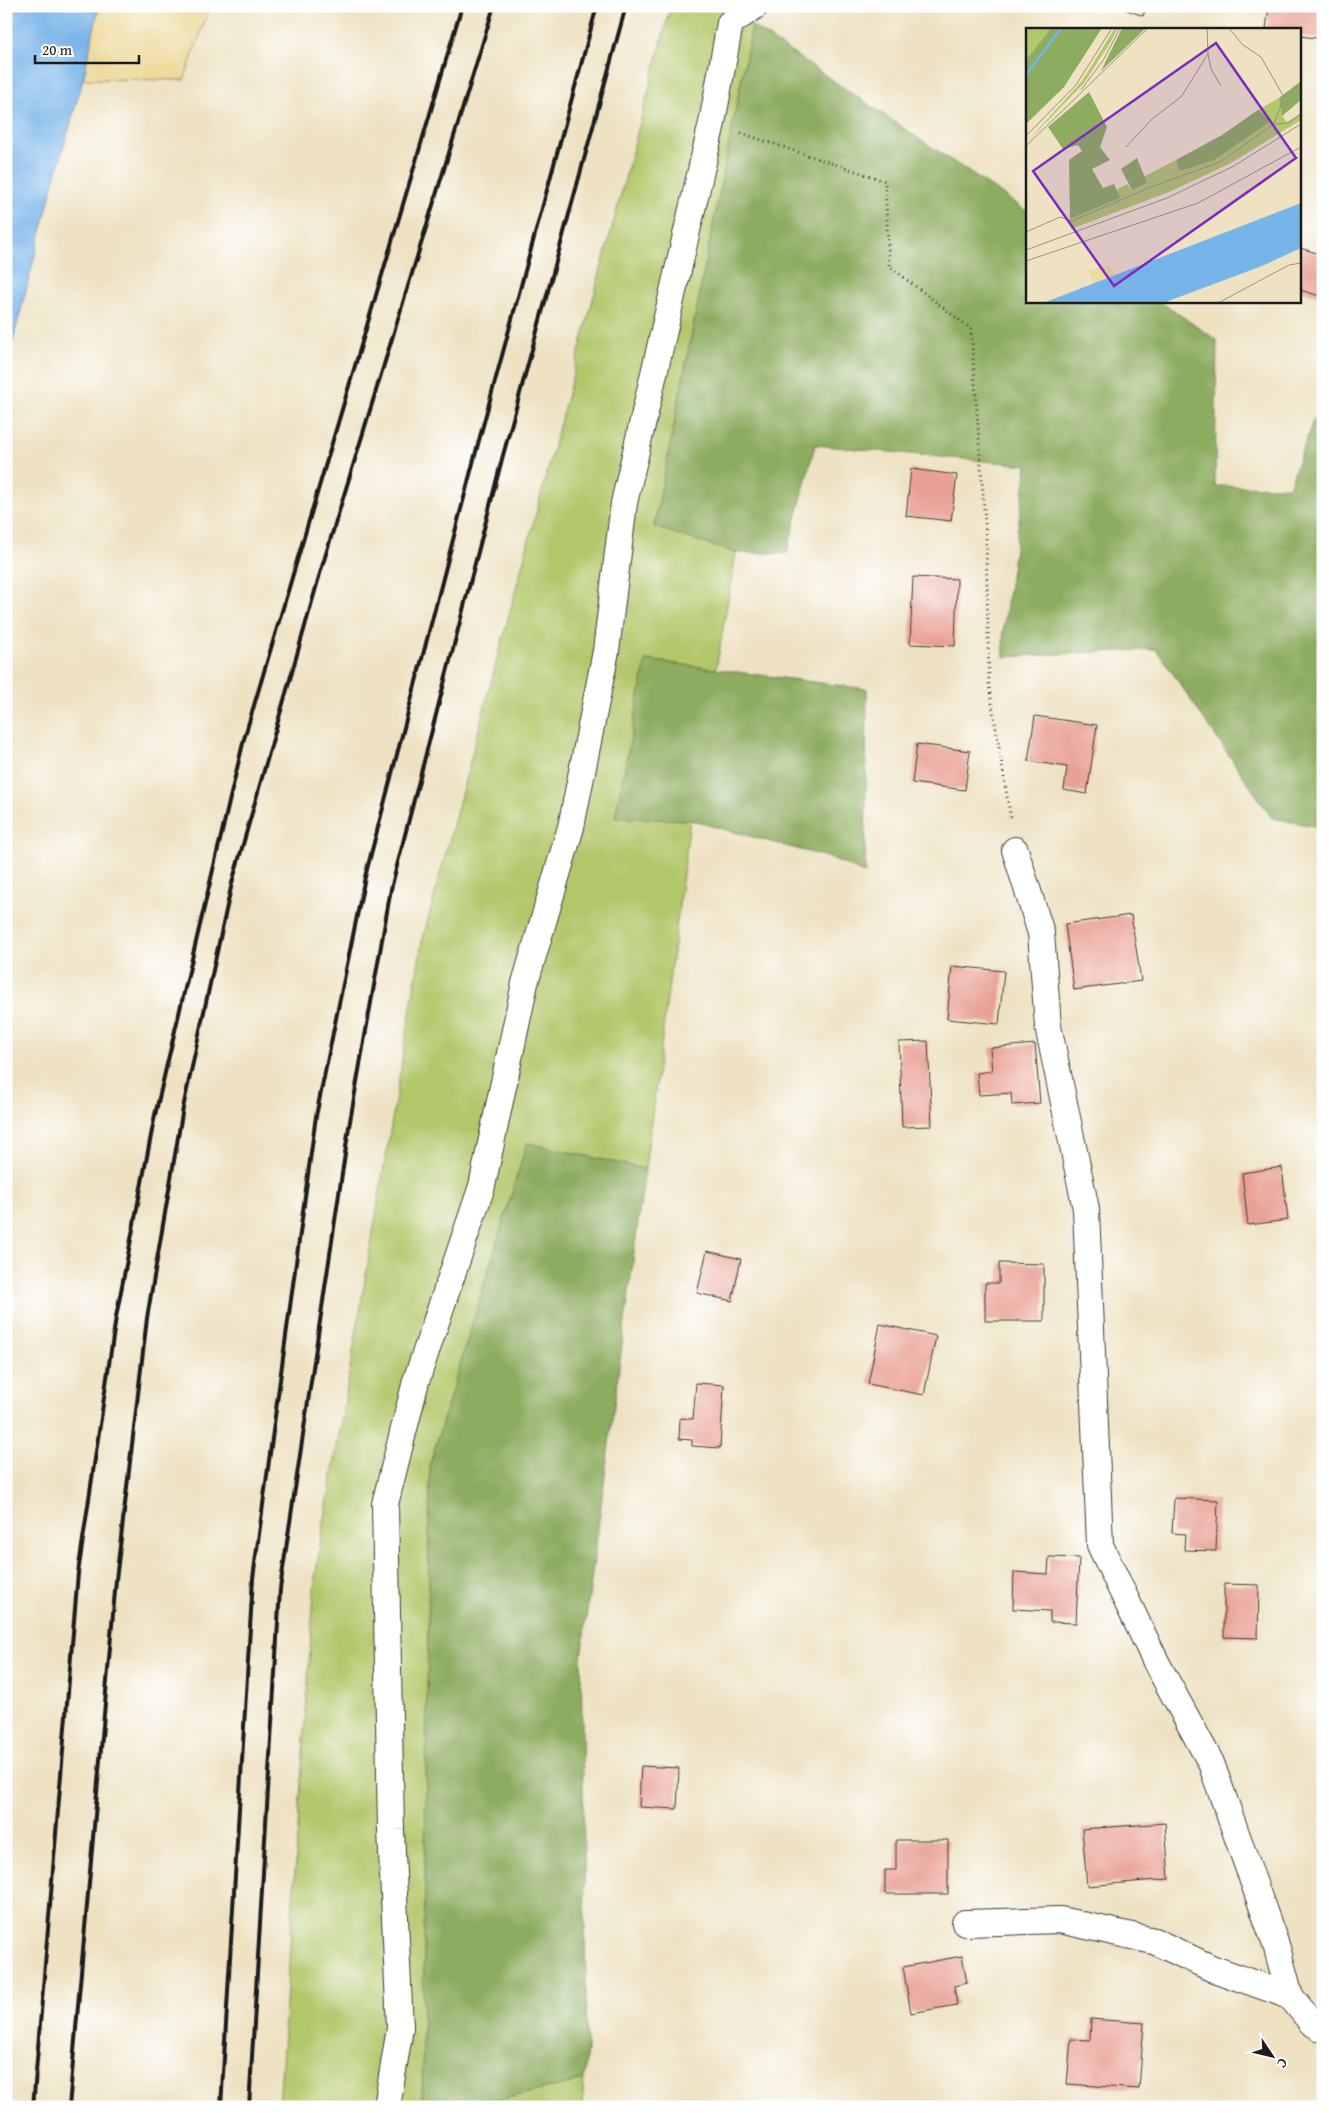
<svg xmlns="http://www.w3.org/2000/svg" width="1329" height="2113" font-family="'Gentium Book Plus',serif">
  <style>
    .green { fill: #b2c76b; stroke: #677244 }
    .forest { fill: #8dac5f; stroke: #54643e }
    .sand { fill: #eeda9e; stroke: #857b5d }
    .water { fill: #77b4e9; stroke: #4a6882 }
    .building { fill: #e9a195 }
    .lines { fill: none; stroke-linecap: round; stroke-linejoin: round }
    .street-casing { stroke: #3c3a35; stroke-width: 28 }
    .path { stroke: #3c3a35; stroke-width: 3; stroke-dasharray: 1 4; stroke-linecap: butt }
    .street { stroke: #fff; stroke-width: 26 }
    .rail { stroke: #1c1c1c; stroke-width: 4 }
    .inset-river { fill: none; stroke: #77b4e9; stroke-width: 2.5 }
    .inset-road { fill: none; stroke: #9a9380; stroke-width: 1 }
    .view { fill: #7b2cbf; fill-opacity: 0.15; stroke: #7b2cbf; stroke-width: 2.5 }
    .inset-edge { fill: none; stroke: #1c1c1c; stroke-width: 2.5 }
  </style>
  <rect width="100%" height="100%" fill="#fff"/>
  <filter id="ink" filterUnits="userSpaceOnUse"><feTurbulence type="fractalNoise" baseFrequency=".02" numOctaves="2"/><feDisplacementMap in="SourceGraphic" scale="10" xChannelSelector="R" yChannelSelector="G"/><feConvolveMatrix kernelMatrix="1 2 1 2 8 2 1 2 1" color-interpolation-filters="sRGB"/></filter>
  <filter id="wash" filterUnits="userSpaceOnUse"><feTurbulence type="fractalNoise" baseFrequency=".0096" numOctaves="4" result="noise"/><feDisplacementMap in="SourceGraphic" scale="20" xChannelSelector="R" yChannelSelector="G"/><feGaussianBlur stdDeviation="1.12" result="paint"/><feColorMatrix in="noise" values="0 0 0 0 0 0 0 0 0 0 0 0 0 0 0 0 0 1.4 0 .05"/><feComposite in="paint" operator="in"/></filter>
  <g filter="url(#wash)">
    <rect width="100%" height="100%" fill="#eee2c3"/>
    <!-- green -->
    <g class="green">
      <path d="M671,6H723L752,26L654,526L736,553L716,669L647,660L615,817L690,820L645,1169L527,1143L430,1464L422,2107H279L315,1577L422,942Z"/>
      <path d="M584,2080L582,2107H468Z"/>
    </g>
    <!-- forest -->
    <g class="forest">
      <path d="M752,26L1028,212V301H1159L1217,340L1215,486L1289,487L1323,393V828L1272,818L1156,649L1004,657L1003,632L1027,465L815,445L787,553H736L654,527Z"/>
      <path d="M646,660L867,689L865,874L834,859L690,820L615,818Z"/>
      <path d="M527,1143L645,1169L581,1658L587,2051L584,2080L468,2107H422L430,1464Z"/>
    </g>
    <!-- sand -->
    <path class="sand" d="M99,6H210L184,80L83,79Z"/>
    <!-- water -->
    <path class="water" d="M6,6H99L83,79L53,185L6,368Z"/>
    <g id="blocks">
      <!-- building -->
      <g class="building">
        <path d="M1117,6H1147L1143,16Z"/>
        <path d="M1269,6H1323V39L1300,36V29H1266Z"/>
        <path d="M1300,248L1323,255V285L1320,296L1300,290Z"/>
        <path d="M911,469L957,475L951,521L906,516Z"/>
        <path d="M913,577L957,579L955,646L910,644Z"/>
        <path d="M1035,716L1097,725L1087,794L1064,790L1067,767L1028,761Z"/>
        <path d="M917,744L970,751L965,790L912,783Z"/>
        <path d="M1131,915L1141,981L1074,990L1065,924Z"/>
        <path d="M952,966L1004,971L999,1024L947,1019Z"/>
        <path d="M928,1041L932,1126L902,1127L899,1042Z"/>
        <path d="M1035,1044L1040,1103L1012,1105L1011,1093L979,1095L977,1073L992,1071L990,1048Z"/>
        <path d="M1282,1167L1288,1220L1248,1225L1242,1173Z"/>
        <path d="M707,1251L741,1259L732,1301L697,1293Z"/>
        <path d="M999,1263L1044,1264V1321H985V1283H999Z"/>
        <path d="M880,1324L936,1336L924,1395L868,1384Z"/>
        <path d="M696,1383L724,1385L720,1448L692,1446V1440L679,1439L680,1418L693,1419Z"/>
        <path d="M1174,1498L1218,1500L1216,1551L1184,1550L1185,1534L1172,1533Z"/>
        <path d="M1049,1557L1079,1558L1076,1623L1050,1622V1611L1013,1609L1014,1572L1048,1574Z"/>
        <path d="M1224,1584L1259,1585L1258,1638L1224,1637Z"/>
        <path d="M641,1766L679,1768L677,1809L639,1807Z"/>
        <path d="M1165,1823L1169,1879L1087,1886L1082,1829Z"/>
        <path d="M896,1840H948V1894H885V1870H896Z"/>
        <path d="M962,1956L967,1983L954,1986L957,2005L911,2013L903,1967Z"/>
        <path d="M1091,2019L1144,2023L1139,2089L1067,2084L1071,2039L1090,2040Z"/>
      </g>
    </g>
  </g>
  <g filter="url(#ink)">
    <use href="#blocks" fill-opacity="0" stroke="#3c3a35" stroke-width="1"/>
    <g class="lines">
      <defs>
        <g id="street">
          <path d="M1015,850L1041,933L1048,1026L1086,1209L1100,1545L1156,1662L1211,1763L1277,1948L1290,1996L1312,2023L1323,2029"/>
          <path d="M965,1923L1060,1920L1154,1941L1211,1968L1290,1996"/>
          <path d="M387,2107L400,2028L391,1830L385,1504L416,1381L482,1186L525,983L571,827L606,651L624,503L712,123L730,23L755,6"/>
        </g>
      </defs>
      <!-- street casing -->
      <use href="#street" class="street-casing"/>
      <!-- path -->
      <path class="path" d="M741,133L885,181L889,266L971,329L986,536L989,686L1011,820"/>
      <!-- street -->
      <use href="#street" class="street"/>
      <!-- rail -->
      <g class="rail">
        <path d="M33,2107L78,1573L116,1317L155,1115L244,739L462,6"/>
        <path d="M69,2107L116,1580L147,1318L183,1108L232,883L321,570L494,6"/>
        <path d="M221,2107L253,1578L316,1116L365,877L478,444L597,6"/>
        <path d="M249,2107L280,1589L349,1127L391,889L502,459L626,6"/>
      </g>
    </g>
  </g>
  <!-- overview -->
  <g transform="translate(1026 28)">
    <rect width="275" height="275" fill="#eee2c3"/>
    <path d="M0,0H25L0,32ZM89,0H92L84,15L58,55L0,115L56,53ZM253,70L256,88L261,94L275,85V92L205,135L143,164L45,201L44,191L93,170L91,161L102,156L105,162L121,155L117,149L150,132L155,143L245,93L232,82Z" fill="#b2c76b"/>
    <path d="M25,0H76L38,59L0,96V32ZM96,0H120L75,43ZM275,53V72L256,88L253,70ZM63,64L81,99L74,119L84,132L66,141L77,160L88,156L94,170L44,191L43,132L56,123L52,117L37,121L22,99ZM232,82L245,93L188,132L154,143L150,132L196,107ZM111,130L121,155L106,162L95,141Z" fill="#8dac5f"/>
    <path d="M83,237L89,246L68,255L62,243Z" fill="#eeda9e"/>
    <path d="M275,175V220L236,238L137,275H17Z" fill="#77b4e9"/>
    <path class="inset-river" d="M0,47L35,0"/>
    <path class="inset-road" d="M203,0L217,17L235,29L258,69M182,26L185,41L195,58M55,62L78,31L94,0M248,96L262,95L275,86M0,108L50,57L86,0M0,118L122,0M100,119L126,91L155,69L182,26L181,0M0,204L34,189L46,193L125,159L194,134L248,96L258,69L275,56M0,222L141,170L208,138L275,96M0,233L172,175L275,119M192,275L263,237L275,235"/>
    <path class="view" d="M190,15L270,130L88,258L7,143Z"/>
    <rect width="275" height="275" class="inset-edge"/>
  </g>
  <!-- margin -->
  <rect width="1329" height="2113" fill="none" stroke="#fff" stroke-width="25"/>
  <!-- north arrow -->
  <g transform="translate(1272 2056) rotate(125)" stroke="#ffffff" stroke-width="4" paint-order="stroke">
  <path d="M0-4L9 19L0 12L-9 19Z" fill="#1c1c1c"/>
  <text y="-8" font-size="14" font-weight="bold" text-anchor="middle" fill="#1c1c1c">С</text>
  </g>
  <!-- scale -->
  <path d="M35 55v8h104v-8" fill="none" stroke="#1c1c1c" stroke-width="2.5"/>
  <text x="42" y="55" font-size="15" fill="#1c1c1c" stroke="#ffffff" stroke-width="4" paint-order="stroke">20 m</text>
</svg>
